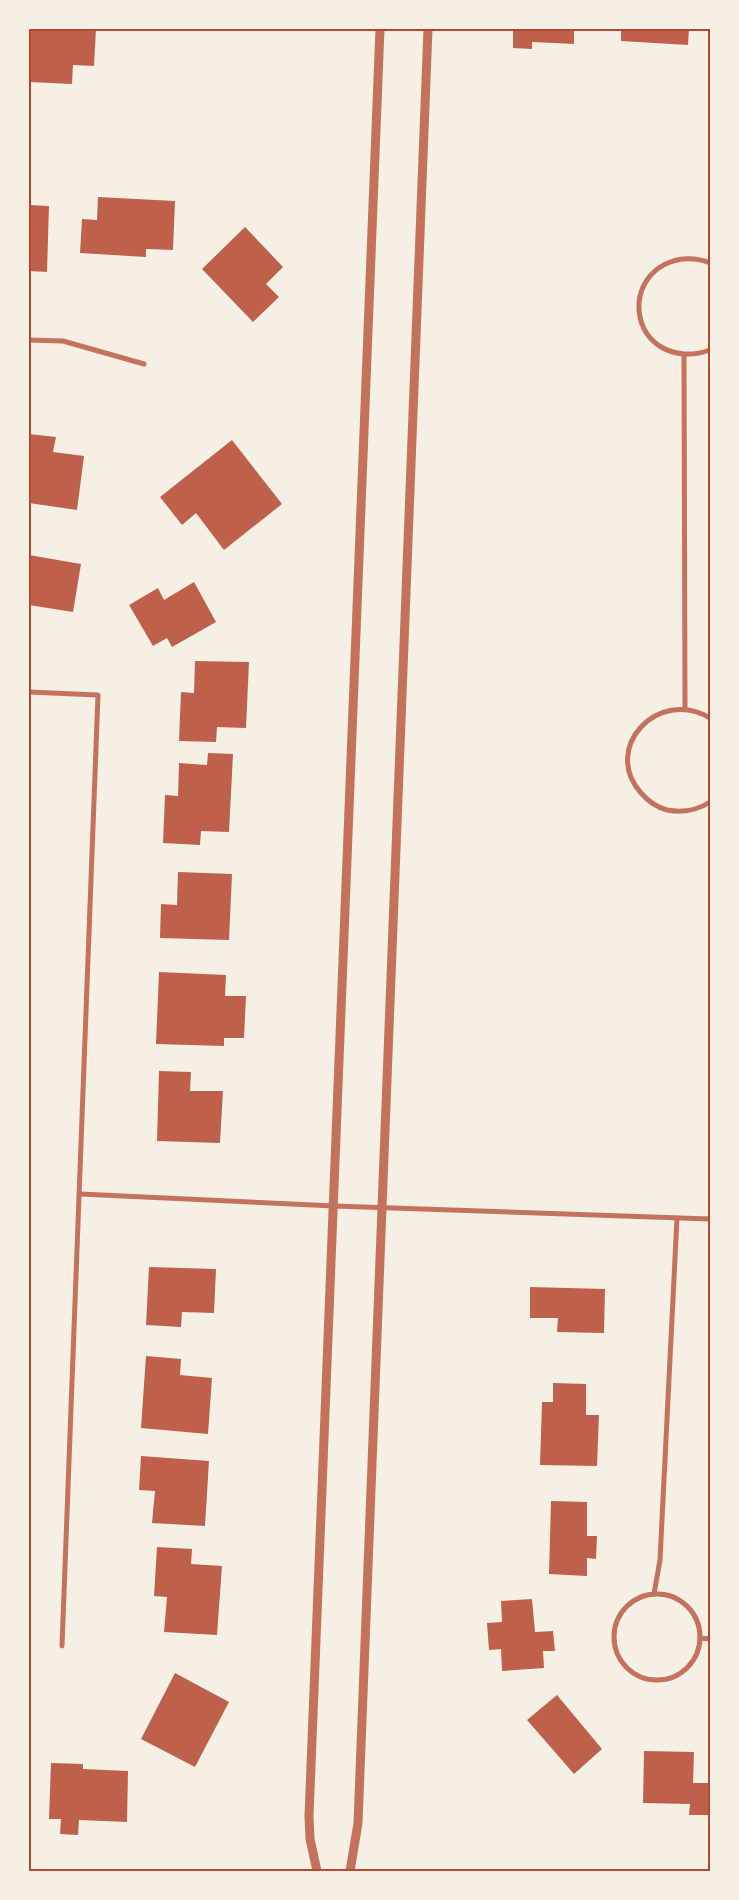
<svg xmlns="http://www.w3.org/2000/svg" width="739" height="1900" font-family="'IBM Plex Sans',sans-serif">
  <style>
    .building { fill: #bf614a }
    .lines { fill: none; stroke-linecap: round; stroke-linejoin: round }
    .minor { stroke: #c5725c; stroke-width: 5 }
    .tertiary { stroke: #c5725c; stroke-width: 9 }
    .neatline { fill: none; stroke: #b5482f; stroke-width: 2 }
  </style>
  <rect width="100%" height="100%" fill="#f6efe4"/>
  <!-- building -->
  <g class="building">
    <path d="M29,29H96L94,66L73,65L72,84L29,82Z"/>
    <path d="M513,29H574V44L532,42V49L513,48Z"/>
    <path d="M621,29H689L688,45L621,41Z"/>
    <path d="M98,197L175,201L173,250L146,249V257L80,253L82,219L97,220Z"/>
    <path d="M29,205L49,206L47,272L29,271Z"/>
    <path d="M245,227L283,267L266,284L279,297L253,322L202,269Z"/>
    <path d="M29,434L56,437L53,452L84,456L77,510L29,503Z"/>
    <path d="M232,440L282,504L224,550L196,513L182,525L160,497Z"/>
    <path d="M29,555L81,564L73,612L29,605Z"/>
    <path d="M194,582L216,622L172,647L167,638L153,646L129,605L158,588L164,600Z"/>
    <path d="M195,661L249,662L246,728L217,727L216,742L179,741L181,692L194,693Z"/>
    <path d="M208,753L233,754L229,832L201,831L200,845L163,843L165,795L178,796L179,763L207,765Z"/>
    <path d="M178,872L232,874L229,940L160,938L161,904L177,905Z"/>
    <path d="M159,972L226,975L225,996H246L244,1038H224V1046L156,1044Z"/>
    <path d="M159,1071L191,1072L190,1091H223L220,1143L157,1141Z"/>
    <path d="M149,1267L216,1269L214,1313L182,1312L181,1327L146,1325Z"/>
    <path d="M530,1287L605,1289L604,1333L557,1332L558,1318H530Z"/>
    <path d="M146,1356L181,1359L180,1375L212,1378L208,1434L141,1428Z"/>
    <path d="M553,1383L586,1384V1415H599L597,1466L540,1465L542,1402H553Z"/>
    <path d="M141,1456L209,1461L205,1526L152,1523L155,1491L139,1490Z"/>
    <path d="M551,1501L587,1502V1536H597L596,1559L587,1558V1576L549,1574Z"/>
    <path d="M157,1547L192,1549L191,1564L222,1566L217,1635L164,1632L167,1597L154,1596Z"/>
    <path d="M532,1599L535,1632L553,1631L555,1651H543L544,1668L502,1671L501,1649L489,1650L487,1623L502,1622L501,1601Z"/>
    <path d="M175,1673L229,1702L195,1767L141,1739Z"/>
    <path d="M557,1695L602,1749L574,1774L527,1720Z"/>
    <path d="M644,1751L694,1752L693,1783H710V1815H689L690,1804L643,1803Z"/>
    <path d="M51,1763L83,1764V1769L128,1771L127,1822L79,1820L78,1835L60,1834L61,1819H49Z"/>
  </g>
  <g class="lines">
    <!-- minor -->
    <g class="minor">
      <path d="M710,263C680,250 642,267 639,303C637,344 675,363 710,350"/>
      <path d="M29,340L63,341L144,364"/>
      <path d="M684,355L685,708"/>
      <path d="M29,692L98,695L62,1646"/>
      <path d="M710,718C658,687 601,748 641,793C648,801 656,807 667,810C683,813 696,811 710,802"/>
      <path d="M80,1194L334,1206L710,1219"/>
      <path d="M654,1594L660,1560L677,1218"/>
      <circle cx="657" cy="1637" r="43"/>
      <path d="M700,1638L710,1639"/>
    </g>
    <!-- tertiary -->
    <g class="tertiary">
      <path d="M317,1871L310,1839L309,1816L380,29"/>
      <path d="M350,1871L358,1823L428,29"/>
    </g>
  </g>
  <!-- border -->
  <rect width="739" height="1900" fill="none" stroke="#f6efe4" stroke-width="60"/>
  <rect x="30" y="30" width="679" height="1840" class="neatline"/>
</svg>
